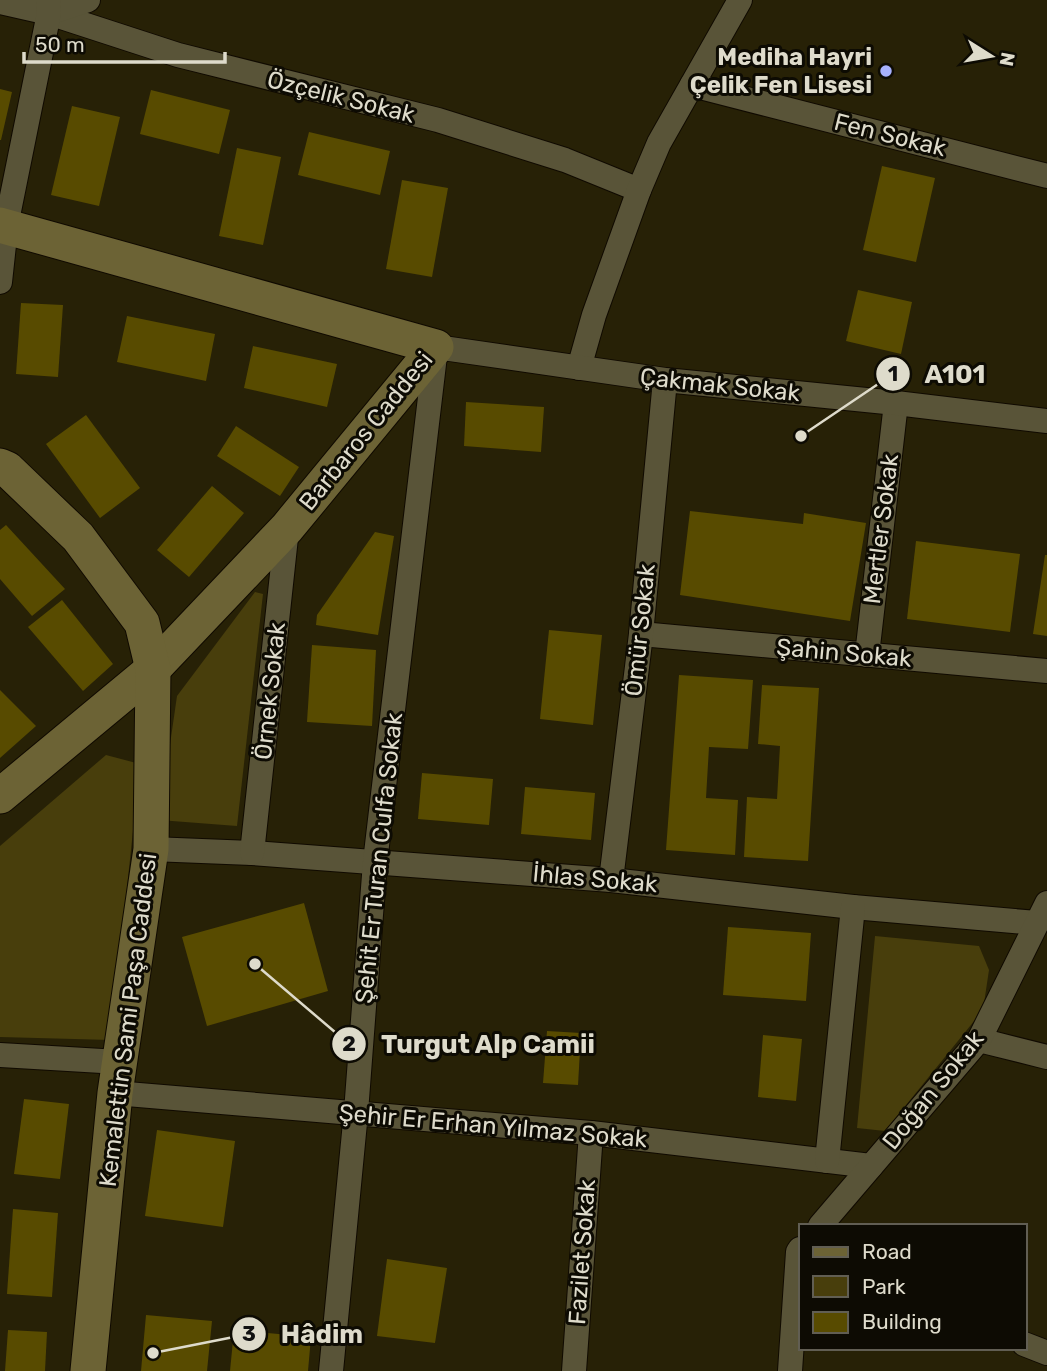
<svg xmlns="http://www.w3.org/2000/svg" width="1047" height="1371" font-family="Rubik,sans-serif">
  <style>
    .green { fill: #483e0c }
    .building { fill: #584b00 }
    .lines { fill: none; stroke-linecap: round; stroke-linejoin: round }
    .street-casing { stroke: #100a00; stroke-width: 26 }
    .secondary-casing { stroke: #100a00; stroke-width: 37 }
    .street { stroke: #595438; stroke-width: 24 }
    .secondary { stroke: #6c6335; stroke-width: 35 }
    .poi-dot { fill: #a7b1fc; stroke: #0d0b03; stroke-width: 2.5 }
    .labels { text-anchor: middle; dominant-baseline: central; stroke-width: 6; stroke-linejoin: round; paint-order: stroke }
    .poi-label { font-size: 24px; font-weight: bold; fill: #dedbcb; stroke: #0d0b03; text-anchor: end }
    .street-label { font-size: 24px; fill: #dedbcb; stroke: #0d0b03 }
    .leader { fill: none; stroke: #dedbcb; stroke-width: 2.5 }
    .callout-dot { fill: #dedbcb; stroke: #0d0b03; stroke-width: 2.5 }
    .mark-label { font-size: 21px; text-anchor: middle; font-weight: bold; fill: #111 }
    .callout-label { font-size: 26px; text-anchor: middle; font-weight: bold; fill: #dedbcb; stroke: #0d0b03; stroke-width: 6; stroke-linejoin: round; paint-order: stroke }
  </style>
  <rect width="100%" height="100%" fill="#272106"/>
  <!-- green -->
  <g class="green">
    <path d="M255,592L263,594L237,826L159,820L177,696Z"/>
    <path d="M106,755L140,764L111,1040L0,1037V846Z"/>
    <path d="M875,936L979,946L989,970L983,1010L885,1131L857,1128Z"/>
  </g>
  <!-- building -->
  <g class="building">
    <path d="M0,89L12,92L1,140H0Z"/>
    <path d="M151,90L230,110L219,154L140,134Z"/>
    <path d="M72,106L120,117L99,206L51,195Z"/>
    <path d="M309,132L390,151L380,195L298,175Z"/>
    <path d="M237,148L281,157L263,245L219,236Z"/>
    <path d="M882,166L935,178L916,262L863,250Z"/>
    <path d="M402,180L448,188L432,277L386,269Z"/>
    <path d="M858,290L912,302L901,354L846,341Z"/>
    <path d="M21,303L63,305L58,377L16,374Z"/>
    <path d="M127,316L215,334L206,381L117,362Z"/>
    <path d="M253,346L337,364L327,407L244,388Z"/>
    <path d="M466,402L544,407L541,452L464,446Z"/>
    <path d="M86,415L140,488L100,518L46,444Z"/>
    <path d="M236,426L299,467L280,496L217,456Z"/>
    <path d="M212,486L244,513L189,577L157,550Z"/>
    <path d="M690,511L803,524L804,513L866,523L850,621L680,595Z"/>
    <path d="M6,525L65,589L32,616L0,579V530Z"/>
    <path d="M375,532L394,536L378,635L316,625L317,615Z"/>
    <path d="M916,541L1020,554L1010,632L907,619Z"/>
    <path d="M1045,555H1047V636L1033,634Z"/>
    <path d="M62,600L113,664L83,691L28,627Z"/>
    <path d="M549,630L602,635L593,725L540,719Z"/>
    <path d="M312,645L376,650L372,726L307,722Z"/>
    <path d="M679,675L753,680L748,749L709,747L706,798L738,800L735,855L666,850Z"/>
    <path d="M762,685L819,688L808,861L744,857L747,797L777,799L780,746L758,744Z"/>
    <path d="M0,690L36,726L0,758Z"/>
    <path d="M422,773L493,779L489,825L418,819Z"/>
    <path d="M525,787L595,793L591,840L521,834Z"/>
    <path d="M304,903L328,991L207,1026L182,937Z"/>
    <path d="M728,927L811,933L806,1001L723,995Z"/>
    <path d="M547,1031L581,1033L578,1085L543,1083Z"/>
    <path d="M763,1035L802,1039L796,1101L758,1097Z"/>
    <path d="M24,1099L69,1104L60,1179L14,1174Z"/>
    <path d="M157,1130L235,1141L223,1227L145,1216Z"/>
    <path d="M13,1209L58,1213L52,1297L7,1294Z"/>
    <path d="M387,1259L447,1268L435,1343L377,1336Z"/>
    <path d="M146,1315L212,1321L207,1371H141Z"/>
    <path d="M8,1330L47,1332L45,1371H5Z"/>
    <path d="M234,1330L311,1337L308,1371H230Z"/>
  </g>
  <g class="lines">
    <defs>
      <g id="street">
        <path d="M0,2L49,13L178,55L438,120L565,160L639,190"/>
        <path d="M49,13L88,0"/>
        <path d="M692,85L1047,176"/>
        <path d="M0,282L6,226L49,13L48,0"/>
        <path d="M579,368L594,315L639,190L659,143L740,0"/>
        <path d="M641,634L1047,671"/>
        <path d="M867,655L896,403"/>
        <path d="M151,849L252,853L611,880L853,907L1037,923"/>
        <path d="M252,853L287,528"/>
        <path d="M611,880L641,634L665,380"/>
        <path d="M979,1040L1047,1057"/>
        <path d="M0,1055L119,1062"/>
        <path d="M115,1093L591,1133L871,1166"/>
        <path d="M827,1161L853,907"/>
        <path d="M820,1226L979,1040L1047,903"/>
        <path d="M1024,1344L1047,1353"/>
        <path d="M331,1371L356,1112L375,862L436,347L665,380L896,403L1047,421"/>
        <path d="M574,1371L591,1133"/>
        <path d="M790,1371L798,1252L800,1249"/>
      </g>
      <g id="secondary">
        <path d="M0,225L436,347L287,528L153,669L0,796"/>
        <path d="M0,466L7,469L78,537L142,623L153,669L151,849L115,1093L88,1371"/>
      </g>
    </defs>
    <!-- street casing -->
    <use href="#street" class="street-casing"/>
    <!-- secondary casing -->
    <use href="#secondary" class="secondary-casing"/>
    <!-- street -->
    <use href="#street" class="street"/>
    <!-- secondary -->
    <use href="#secondary" class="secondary"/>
  </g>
  <!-- markers -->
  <circle class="poi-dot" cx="886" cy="71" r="7"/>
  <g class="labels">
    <!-- poi labels -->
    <g class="poi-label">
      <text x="872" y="57">Mediha Hayri<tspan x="872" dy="28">Çelik Fen Lisesi</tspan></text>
    </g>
    <!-- street labels -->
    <g class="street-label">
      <text transform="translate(341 97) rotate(14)">Özçelik Sokak</text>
      <text transform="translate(890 135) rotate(14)">Fen Sokak</text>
      <text transform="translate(720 385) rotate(6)">Çakmak Sokak</text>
      <text transform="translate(366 431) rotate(-51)">Barbaros Caddesi</text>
      <text transform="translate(881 529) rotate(-83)">Mertler Sokak</text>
      <text transform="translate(640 630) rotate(-84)">Ömür Sokak</text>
      <text transform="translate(844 653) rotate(5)">Şahin Sokak</text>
      <text transform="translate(270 691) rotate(-84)">Örnek Sokak</text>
      <text transform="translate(379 858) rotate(-84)">Şehit Er Turan Culfa Sokak</text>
      <text transform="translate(595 879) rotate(5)">İhlas Sokak</text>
      <text transform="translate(128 1020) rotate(-83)">Kemalettin Sami Paşa Caddesi</text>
      <text transform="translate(933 1090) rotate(-51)">Doğan Sokak</text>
      <text transform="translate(493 1126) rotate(5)">Şehir Er Erhan Yılmaz Sokak</text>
      <text transform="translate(582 1252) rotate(-86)">Fazilet Sokak</text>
    </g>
  </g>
  <!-- callouts -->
  <path class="leader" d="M801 436L893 374M255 964L349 1044M153 1353L249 1334"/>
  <g class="callout-dot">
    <circle cx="801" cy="436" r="7"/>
    <circle cx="255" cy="964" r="7"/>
    <circle cx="153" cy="1353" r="7"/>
    <circle cx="893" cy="374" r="18"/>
    <circle cx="349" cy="1044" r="18"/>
    <circle cx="249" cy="1334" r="18"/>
  </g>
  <g class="mark-label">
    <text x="893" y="381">1</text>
    <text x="349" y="1051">2</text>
    <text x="249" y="1341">3</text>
  </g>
  <g class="callout-label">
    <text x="955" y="383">A101</text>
    <text x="488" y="1053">Turgut Alp Camii</text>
    <text x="322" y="1343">Hâdim</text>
  </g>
  <!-- legend -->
  <rect x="799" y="1224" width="228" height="126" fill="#0d0b03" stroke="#615e53" stroke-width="2"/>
  <rect x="813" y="1247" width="35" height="10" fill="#6c6335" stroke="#615e53" stroke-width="2"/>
  <text x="862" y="1259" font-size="21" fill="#dedbcb">Road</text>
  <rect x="813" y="1276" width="35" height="21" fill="#483e0c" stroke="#615e53" stroke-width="2"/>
  <text x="862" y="1294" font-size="21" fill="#dedbcb">Park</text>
  <rect x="813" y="1312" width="35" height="21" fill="#584b00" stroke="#615e53" stroke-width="2"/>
  <text x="862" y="1329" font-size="21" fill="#dedbcb">Building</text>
  <!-- north arrow -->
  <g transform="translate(991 56) rotate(101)" stroke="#0d0b03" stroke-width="5" paint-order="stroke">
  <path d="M0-5L12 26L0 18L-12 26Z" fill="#dedbcb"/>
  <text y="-10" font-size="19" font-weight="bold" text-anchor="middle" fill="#dedbcb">N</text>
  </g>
  <!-- scale -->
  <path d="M24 52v10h201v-10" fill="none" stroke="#dedbcb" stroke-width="3.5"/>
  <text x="35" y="52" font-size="21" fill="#dedbcb" stroke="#0d0b03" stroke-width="5" paint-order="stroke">50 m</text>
</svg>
